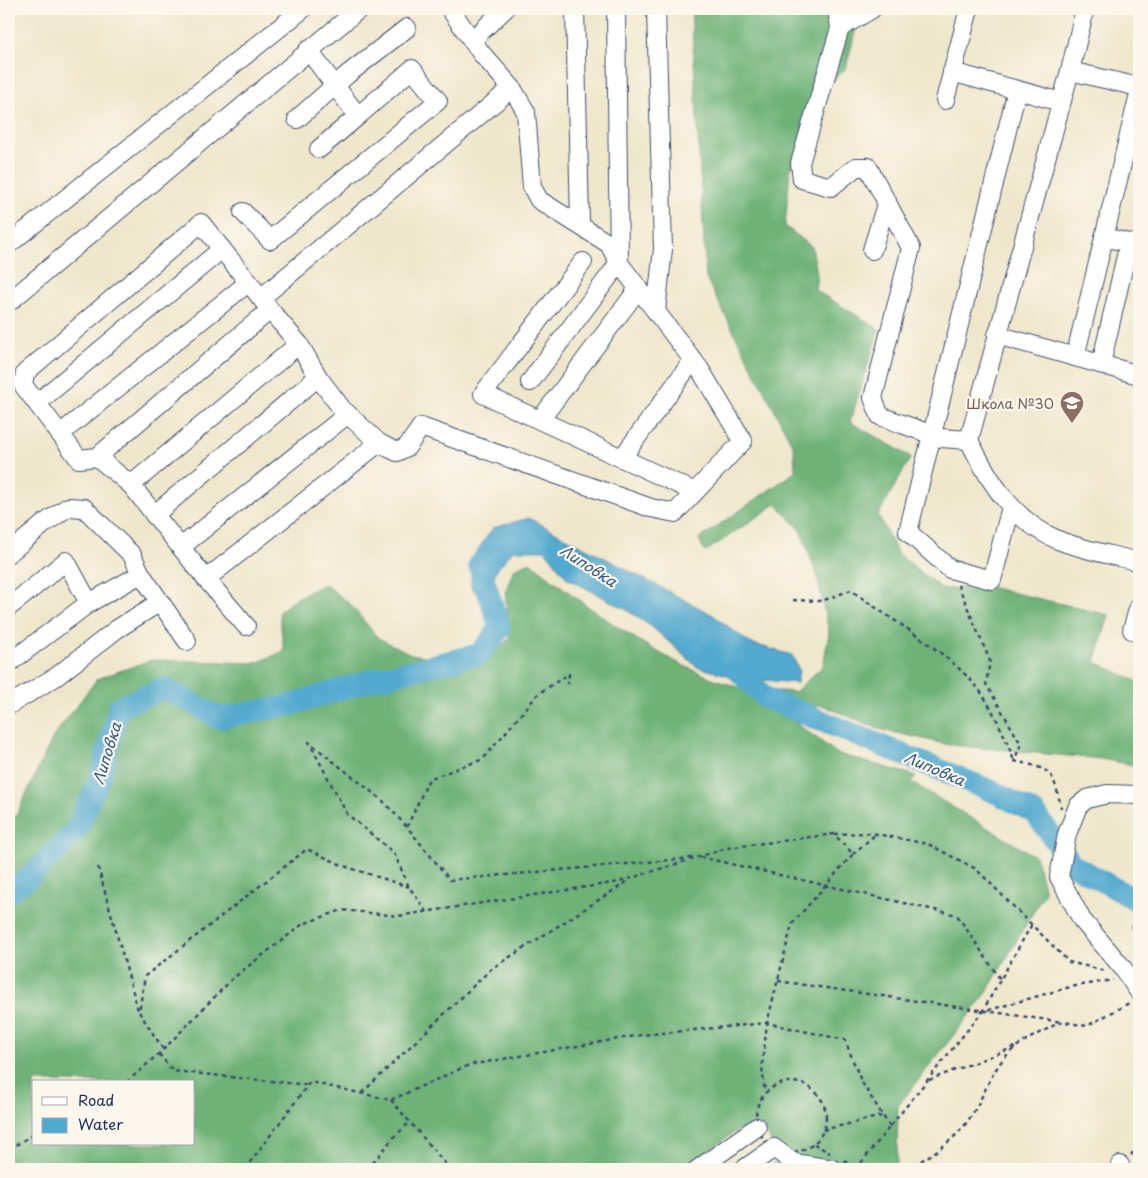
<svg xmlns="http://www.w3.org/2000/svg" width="1148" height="1178" font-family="'Playpen Sans',sans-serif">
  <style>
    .forest { fill: #6eb278; stroke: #44706b; fill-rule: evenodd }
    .water { fill: #52a9cf; stroke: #366c96 }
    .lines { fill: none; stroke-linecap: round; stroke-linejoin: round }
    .river { stroke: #52a9cf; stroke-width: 22 }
    .minor-casing { stroke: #3b4b6e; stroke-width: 20 }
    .path { stroke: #3b4b6e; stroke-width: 2.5; stroke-dasharray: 4 4; stroke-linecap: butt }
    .minor { stroke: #fff; stroke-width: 18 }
    .labels { text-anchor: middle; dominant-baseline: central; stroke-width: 4.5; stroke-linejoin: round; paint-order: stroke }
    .education-label { font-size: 14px; fill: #785e54; stroke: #fbf7ec; text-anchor: end }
    .water-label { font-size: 15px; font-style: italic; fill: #2e5a86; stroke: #fbf7ec }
  </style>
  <rect width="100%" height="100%" fill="#fbf7ec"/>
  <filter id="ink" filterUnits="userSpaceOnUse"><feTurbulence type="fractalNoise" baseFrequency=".02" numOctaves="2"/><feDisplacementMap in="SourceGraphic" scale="10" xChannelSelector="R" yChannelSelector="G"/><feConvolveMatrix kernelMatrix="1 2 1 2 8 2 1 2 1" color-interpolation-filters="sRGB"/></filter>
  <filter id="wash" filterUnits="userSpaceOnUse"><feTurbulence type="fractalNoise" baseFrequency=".0096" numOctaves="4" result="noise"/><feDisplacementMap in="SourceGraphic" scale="20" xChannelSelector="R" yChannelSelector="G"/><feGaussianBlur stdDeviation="1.12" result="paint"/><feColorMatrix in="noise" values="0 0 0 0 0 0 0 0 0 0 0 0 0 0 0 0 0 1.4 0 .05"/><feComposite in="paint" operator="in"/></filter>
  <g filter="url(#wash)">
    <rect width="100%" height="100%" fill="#efe7cb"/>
    <!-- forest -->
    <g class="forest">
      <path d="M691,9H861L846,68L816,97L790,171L785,226L812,247L817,274L815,290L879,329L850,422L911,457L878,515L898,554L942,589L989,587L1109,615L1095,662L1139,682V766L1101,759L950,745L879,729L822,705L780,711L838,754L916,776L911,782L1036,857L1045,892L985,995L898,1106L897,1163L891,1169H765L779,1160L764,1126L738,1130L681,1169H9V820L16,816L53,737L97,679L151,660L257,663L284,651L279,612L296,598L325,584L351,605L378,638L411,654L478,664L510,638L505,592L514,569L530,562C591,610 663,665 738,687C755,692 777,690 795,692L823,666L829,633L817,575L800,529L776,504L705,552L699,539L795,472L794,448L706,278ZM34,1082H194V1144H34Z"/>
      <path d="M1139,912V942L1131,928Z"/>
    </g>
    <!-- water -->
    <path class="water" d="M529,518L713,615L750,643L792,655L799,670L797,683L739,678L697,667L652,627L625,609L567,578L545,550H513L496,571L485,603L471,587L472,558L493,528Z"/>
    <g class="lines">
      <!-- river -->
      <g class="river">
        <path d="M725,658L766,698L994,792L1035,813L1072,864L1139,902"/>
        <path d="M9,892L30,877L77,829L101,775L119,707L164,688L220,718L290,705L371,680L480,654L500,628L479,565"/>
      </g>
    </g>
  </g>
  <g filter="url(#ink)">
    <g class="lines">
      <defs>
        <g id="minor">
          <path d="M450,9L481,53L512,88L526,112L532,187L539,200L609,244L619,263L699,368L743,441L675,513L651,508L421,427L407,447L397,452L379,443L206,579L131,485L97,457L270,310L261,298L512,88"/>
          <path d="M575,9L580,222"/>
          <path d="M656,9L663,249L656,311"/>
          <path d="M837,9L840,28L800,163L802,179L831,187L856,167H868L911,248L873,398L880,416L941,438L969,440"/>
          <path d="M840,28L872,9"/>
          <path d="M472,40L505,9"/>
          <path d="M1070,71L1085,9"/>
          <path d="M952,72L1061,102"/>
          <path d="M1139,87L1070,71L969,440C989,481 1013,521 1058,540C1083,550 1113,555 1139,562"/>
          <path d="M945,100L969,9"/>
          <path d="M297,119L348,74L407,28"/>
          <path d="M319,149L358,116"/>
          <path d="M243,212L270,240L438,101L412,69L358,116L308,50"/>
          <path d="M9,244L303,9"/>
          <path d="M872,250L887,201"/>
          <path d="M583,262L483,394L695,492"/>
          <path d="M9,302L359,9"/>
          <path d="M270,310L299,344L318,377L342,409L379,443"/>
          <path d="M997,335L1139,375"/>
          <path d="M1075,357L1139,94"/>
          <path d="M1101,364L1129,243L1104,237"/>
          <path d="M530,382L619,263L616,9"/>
          <path d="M37,403L222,249"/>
          <path d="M540,420L639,288"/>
          <path d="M60,434L249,282"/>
          <path d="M97,457L79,459L23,385L25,373L201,223L261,298"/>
          <path d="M622,458L693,360"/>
          <path d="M131,485L299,344"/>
          <path d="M1011,507L992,580L950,569L908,532L1017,90"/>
          <path d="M154,515L318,377"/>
          <path d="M181,547L348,414"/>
          <path d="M9,553L45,523L68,507L84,508L132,555L141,574"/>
          <path d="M206,579L246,626"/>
          <path d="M9,607L66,561L89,603L141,574L187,641"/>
          <path d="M1132,630L1139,606"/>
          <path d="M9,663L89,603"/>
          <path d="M9,705L57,676L117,629L160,602"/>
          <path d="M1139,795L1107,794L1087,799L1078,806L1067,834L1059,877L1082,920L1122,967L1139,992"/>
          <path d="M1120,1165V1169"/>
          <path d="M698,1169L757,1127"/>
          <path d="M744,1169L774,1148L794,1163L832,1169"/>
        </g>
      </defs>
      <!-- minor casing -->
      <use href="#minor" class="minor-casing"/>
      <!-- path -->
      <g class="path">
        <path d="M958,585L990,661L986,684L1021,744L1014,761"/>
        <path d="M793,600L822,601L851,590C892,621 942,647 976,686C990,702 1007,740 1014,761"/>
        <path d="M1014,761C1052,769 1053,770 1061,808"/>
        <path d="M407,827L429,779L483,759L539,693L569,674L568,684"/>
        <path d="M834,834L871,833L928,844L976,869L1069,962L1106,971"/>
        <path d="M853,854L876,834"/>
        <path d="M700,857L957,915L1000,979"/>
        <path d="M98,867L138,1010"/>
        <path d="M427,912L409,887L394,853L347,814L309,742L383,801L407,827L450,880L692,858"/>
        <path d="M778,981L1062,1022"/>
        <path d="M982,1012L1032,924"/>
        <path d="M163,1049L139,1012L145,976L307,849L344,866L409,887"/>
        <path d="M159,1054L173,1071L308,1085"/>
        <path d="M929,1080L1015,1047"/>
        <circle cx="791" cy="1117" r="35"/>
        <path d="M127,1082L163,1050L233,978L303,924L342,910L398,916L619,882L727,848L834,834L853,854L792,924L767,1023L845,1040L861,1081L890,1127"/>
        <path d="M362,1093L491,969L630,880"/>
        <path d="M391,1100L450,1169"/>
        <path d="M823,1130L882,1116"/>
        <path d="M814,1144L830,1153"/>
        <path d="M9,1149L34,1134"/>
        <path d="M1131,1155L1139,1147"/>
        <path d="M844,1160L857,1168"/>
        <path d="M245,1169L310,1082L391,1100L469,1065L641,1035L767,1023L762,1067L765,1093"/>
        <path d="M368,1169L393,1138L409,1123"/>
        <path d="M856,1169L982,1012L1070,987L1113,980"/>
        <path d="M907,1169C933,1154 957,1140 973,1113C987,1090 993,1064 1016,1047C1028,1038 1043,1032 1056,1024L1064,1022L1087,1026L1131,1002"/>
      </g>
      <!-- minor -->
      <use href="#minor" class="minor"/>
    </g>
  </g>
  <!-- icons -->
  <defs>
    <symbol id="school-pin" viewBox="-11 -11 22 30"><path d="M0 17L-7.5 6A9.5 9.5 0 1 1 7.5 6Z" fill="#8d6e63" stroke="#fbf7ec"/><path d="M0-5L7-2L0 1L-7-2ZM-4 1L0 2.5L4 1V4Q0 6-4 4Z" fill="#fff"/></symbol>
  </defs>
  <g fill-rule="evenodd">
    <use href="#school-pin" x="1058" y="389" width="28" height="38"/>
  </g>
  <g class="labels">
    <!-- education labels -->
    <g class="education-label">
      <text x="1054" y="403">Школа №30</text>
    </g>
    <!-- water labels -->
    <g class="water-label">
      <text transform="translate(589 565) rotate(33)">Липовка</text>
      <text transform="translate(106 753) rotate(-73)">Липовка</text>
      <text transform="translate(935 768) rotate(23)">Липовка</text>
    </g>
  </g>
  <!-- margin -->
  <rect width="1148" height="1178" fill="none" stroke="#fbf7ec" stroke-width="30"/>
  <!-- legend -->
  <rect x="32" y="1080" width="162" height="65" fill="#fbf7ec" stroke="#a1a7b3"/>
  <rect x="42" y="1097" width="25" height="8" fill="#ffffff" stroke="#a1a7b3"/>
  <text x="78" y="1106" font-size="15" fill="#1b2f5e">Road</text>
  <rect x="42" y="1118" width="25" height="15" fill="#52a9cf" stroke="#a1a7b3"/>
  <text x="78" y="1130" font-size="15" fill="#1b2f5e">Water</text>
</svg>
